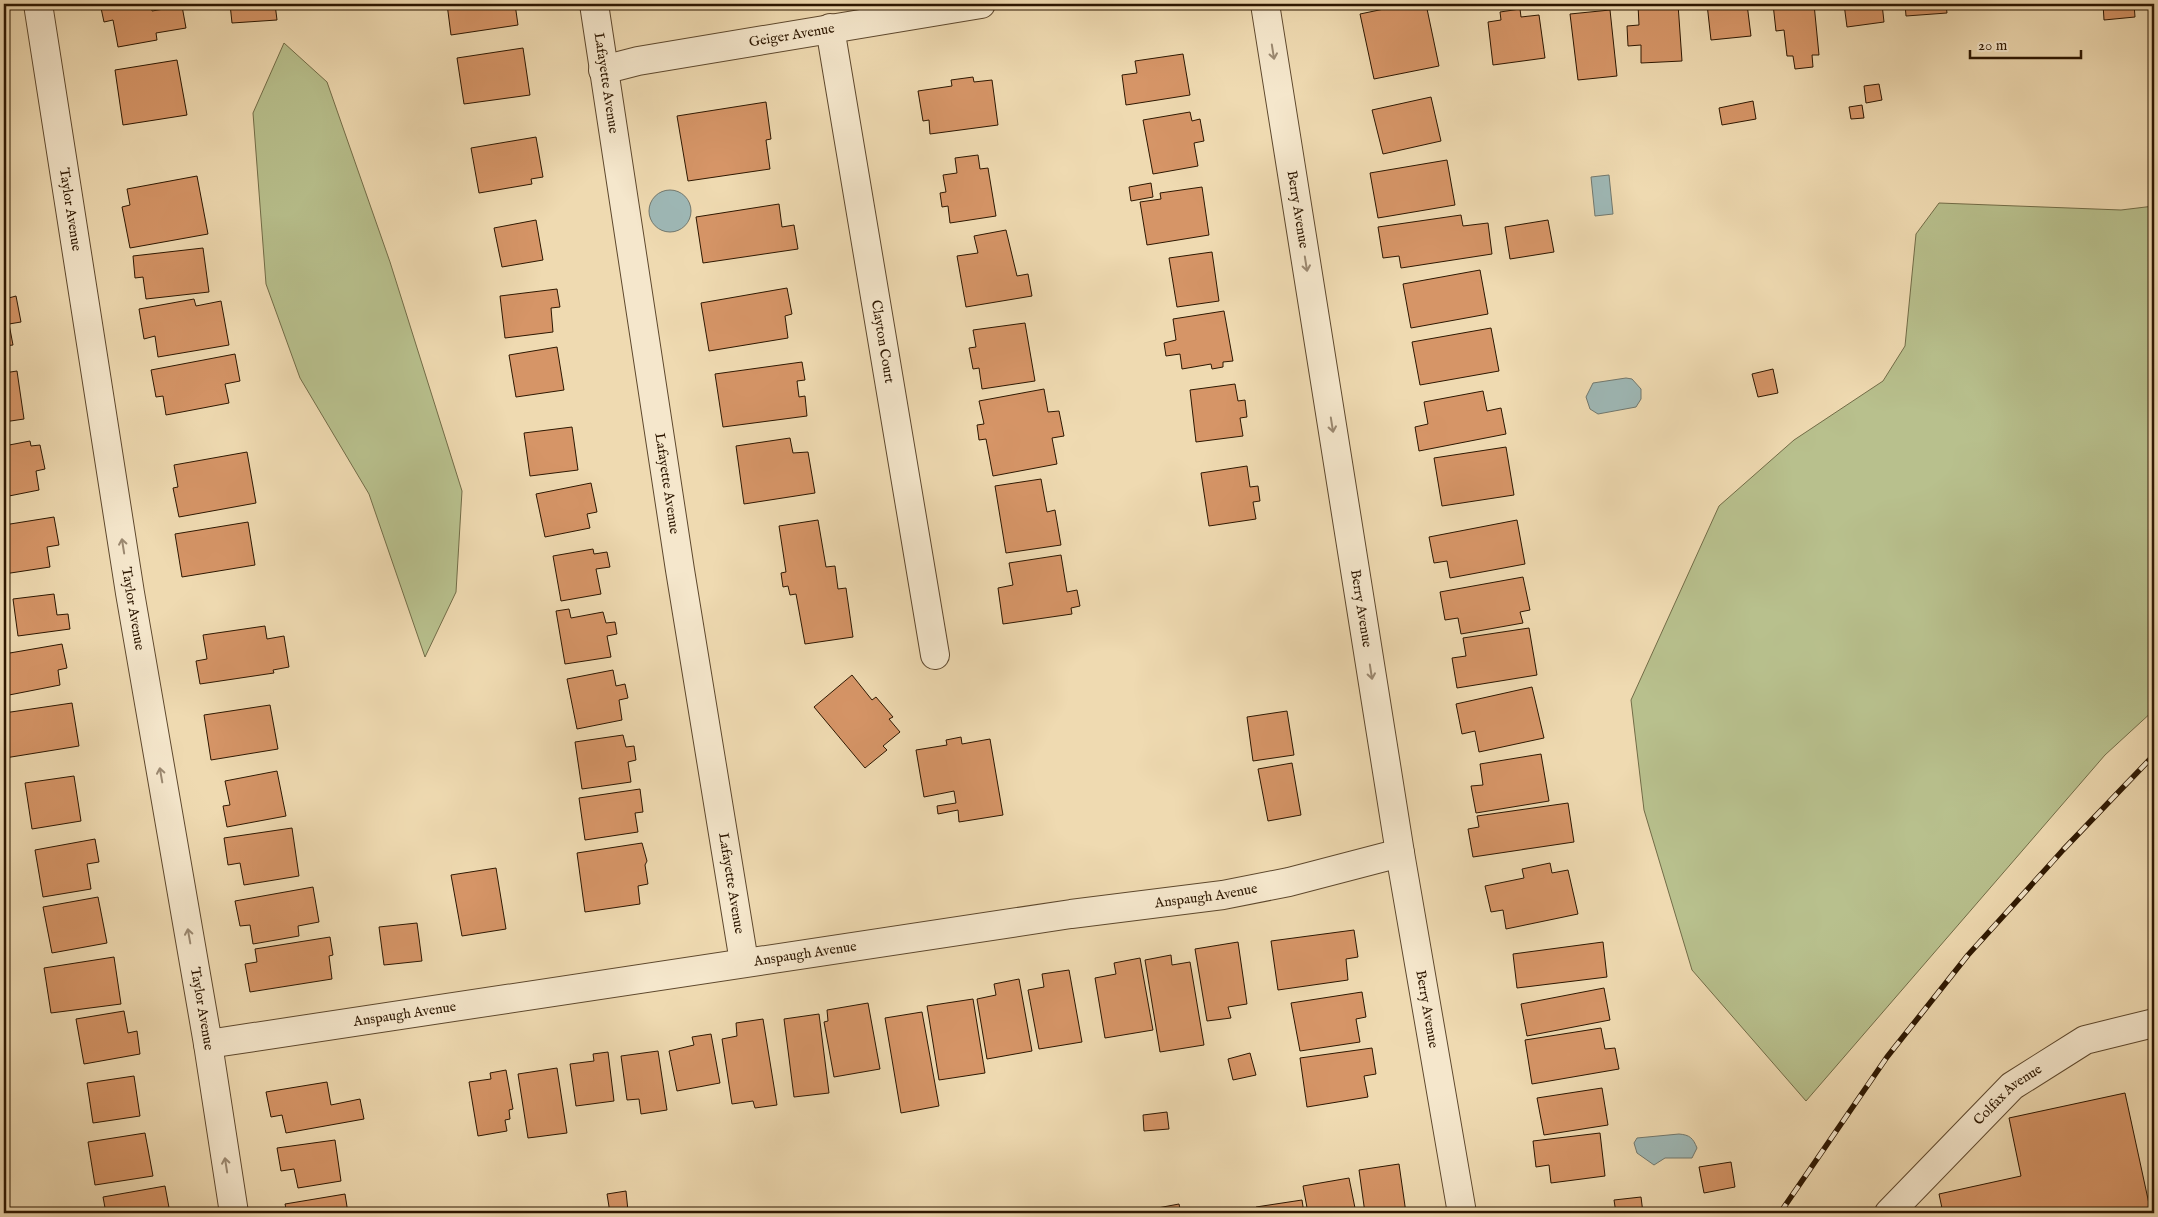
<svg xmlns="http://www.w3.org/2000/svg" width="2158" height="1217" font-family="'IM FELL English',serif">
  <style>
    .green { fill: #b8c08d; stroke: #726c47 }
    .water { fill: #9eb8b6; stroke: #71786e }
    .building { fill: #d69567; stroke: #2d1701 }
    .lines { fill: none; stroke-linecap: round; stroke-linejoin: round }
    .minor-casing { stroke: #5e482d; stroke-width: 30 }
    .minor { stroke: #f5e7cc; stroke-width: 28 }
    .rail-casing { stroke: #2d1701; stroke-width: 5.5 }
    .rail { stroke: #f5e7cc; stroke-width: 4; stroke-dasharray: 11; stroke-linecap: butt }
    .oneway { stroke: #9b8971 }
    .labels { text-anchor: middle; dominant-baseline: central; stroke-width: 4; stroke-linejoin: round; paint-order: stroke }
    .street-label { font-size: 14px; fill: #2d1701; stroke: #f5e7cc }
  </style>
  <rect width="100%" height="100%" fill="#efdab1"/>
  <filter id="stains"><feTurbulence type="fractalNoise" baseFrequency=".004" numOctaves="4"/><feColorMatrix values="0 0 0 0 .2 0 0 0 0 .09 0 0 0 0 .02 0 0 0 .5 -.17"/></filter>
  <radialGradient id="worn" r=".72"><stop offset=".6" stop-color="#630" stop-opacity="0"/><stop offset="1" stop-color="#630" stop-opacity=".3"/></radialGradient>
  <!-- green -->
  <g class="green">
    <path d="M284,43L327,82L390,262L462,491L456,592L425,657L369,494L300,378L266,284L253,113Z"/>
    <path d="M1939,203L2121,210L2154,206V710L2105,755L1806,1101L1692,970L1644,810L1631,700L1719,506L1794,440L1883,381L1905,346L1916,234Z"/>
  </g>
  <!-- water -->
  <g class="water">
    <path d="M1609,175L1613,214L1595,216L1591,177Z"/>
    <circle cx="670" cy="211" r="21"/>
    <path d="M1626,378L1632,379L1641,389V399L1636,407L1598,414L1590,409L1586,397L1593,383Z"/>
    <path d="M1679,1134C1690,1135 1693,1138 1697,1148L1692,1158H1665L1654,1165L1637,1153L1634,1143L1637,1138Z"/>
  </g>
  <!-- building -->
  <g class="building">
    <path d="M124,4H151L152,11L182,6L186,28L156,33L157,40L118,47L113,20L104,22L101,8Z"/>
    <path d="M230,4H275L277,20L232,23Z"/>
    <path d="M447,4H515L518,25L451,35Z"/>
    <path d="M1408,4H1426L1439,66L1374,79L1360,14Z"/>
    <path d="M1678,4L1682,61L1641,63V45L1628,46L1627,26L1639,25L1638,5Z"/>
    <path d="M1707,4H1747L1751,36L1711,40Z"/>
    <path d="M1773,4H1814L1819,55H1812L1813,67L1795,69L1793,56H1787L1784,30L1776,31Z"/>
    <path d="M1844,4H1882L1884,22L1847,27Z"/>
    <path d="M1905,4H1946L1947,13L1906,16Z"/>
    <path d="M1967,4H2001L1968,8Z"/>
    <path d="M2103,4H2134L2135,17L2104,20Z"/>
    <path d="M1520,9L1521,17L1539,15L1545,58L1493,65L1488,22L1501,20L1500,12Z"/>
    <path d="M1610,10L1617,76L1578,80L1570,14Z"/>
    <path d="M523,48L530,95L464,104L457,58Z"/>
    <path d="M1183,54L1190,95L1126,105L1122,75L1137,73L1135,61Z"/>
    <path d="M177,60L187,115L123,125L115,70Z"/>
    <path d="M973,77L974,82L992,80L998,125L930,134L929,120L923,121L918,91L952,86L951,80Z"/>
    <path d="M1879,84L1882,100L1866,103L1864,86Z"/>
    <path d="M1431,97L1441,141L1383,154L1372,110Z"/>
    <path d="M1753,101L1756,119L1722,125L1719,108Z"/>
    <path d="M766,102L771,139L766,140L770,169L688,181L677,116Z"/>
    <path d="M1862,105L1864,118L1851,119L1849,107Z"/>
    <path d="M1190,112L1192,121L1200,119L1204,141L1194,143L1198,166L1153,174L1143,120Z"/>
    <path d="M536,137L543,177L531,179L532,184L479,193L471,148Z"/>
    <path d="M978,155L980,169L988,168L996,216L950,223L948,206L942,207L940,193L946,192L943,175L957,173L955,158Z"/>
    <path d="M1447,160L1455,205L1378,218L1370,173Z"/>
    <path d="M197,176L208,234L130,248L122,207L130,205L127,189Z"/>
    <path d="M1151,183L1153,197L1131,201L1129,187Z"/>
    <path d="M1202,187L1209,235L1147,245L1140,202L1161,199L1160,193Z"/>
    <path d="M779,204L782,227L794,225L798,249L703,263L696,217Z"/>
    <path d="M1461,215L1463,226L1488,223L1492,254L1401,268L1399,256L1383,258L1378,227Z"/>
    <path d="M536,220L543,260L502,267L494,228Z"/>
    <path d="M1548,220L1554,252L1510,259L1505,227Z"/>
    <path d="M1006,230L1017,276L1028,274L1032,296L966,307L957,256L978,253L974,236Z"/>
    <path d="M203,248L209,292L146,299L143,277L135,278L133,256Z"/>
    <path d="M1212,252L1219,301L1177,307L1169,258Z"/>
    <path d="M1480,270L1488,314L1411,328L1403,284Z"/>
    <path d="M787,288L792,314L785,316L788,338L709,351L701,303Z"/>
    <path d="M557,289L560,307L551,308L553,332L505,338L500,296Z"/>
    <path d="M4,292L5,299L16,296L21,322L9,324L13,345L4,346Z"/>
    <path d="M194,299L196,306L221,301L229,345L158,357L155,336L144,339L139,309Z"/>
    <path d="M1224,311L1233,361L1223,362V367L1212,369L1211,364L1182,369L1180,354L1166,356L1164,343L1176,340L1173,319Z"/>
    <path d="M1025,323L1035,381L982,389L979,368L973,369L969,348L976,347L973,330Z"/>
    <path d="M1491,328L1499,371L1420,385L1412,342Z"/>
    <path d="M557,347L564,390L516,397L509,355Z"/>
    <path d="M235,354L240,381L225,384L229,403L166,415L163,396L156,397L151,370Z"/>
    <path d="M802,362L805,380L797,381L799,397L805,396L807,416L723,427L715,374Z"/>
    <path d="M1773,369L1778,393L1758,397L1752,374Z"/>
    <path d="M17,371L24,419L4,422V373Z"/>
    <path d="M1235,384L1238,401L1245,400L1247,417L1240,418L1243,436L1196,442L1190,390Z"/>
    <path d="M1044,389L1048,412L1059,411L1064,436L1052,438L1057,464L993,476L986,439L979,440L977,425L984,424L979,401Z"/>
    <path d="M1483,391L1487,411L1501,408L1506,434L1419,451L1415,427L1428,424L1424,402Z"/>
    <path d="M572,427L578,470L530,476L524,433Z"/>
    <path d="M790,438L793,453L808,452L815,493L744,504L736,446Z"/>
    <path d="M30,441L31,446L40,445L45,469L36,471L39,490L4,497V446Z"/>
    <path d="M1506,447L1514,495L1442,506L1434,458Z"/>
    <path d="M247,452L256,503L179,517L173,488L178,487L174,465Z"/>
    <path d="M1247,466L1250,487L1258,486L1260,501L1253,502L1256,519L1209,526L1201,473Z"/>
    <path d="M1041,479L1047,512L1055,510L1061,545L1006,553L995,486Z"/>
    <path d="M591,483L597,512L587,514L590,528L545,537L536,494Z"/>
    <path d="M54,517L59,545L47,547L50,567L4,574V525Z"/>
    <path d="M818,520L826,567L835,566L838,589L846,588L853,637L805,644L796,594L790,595L788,586L783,587L781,573L786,572L779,526Z"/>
    <path d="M1517,520L1525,564L1450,578L1447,561L1434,563L1429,537Z"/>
    <path d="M248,522L255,565L182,577L175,534Z"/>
    <path d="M593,549L594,554L607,552L610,567L596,569L601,594L561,601L553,556Z"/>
    <path d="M1061,555L1067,592L1077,590L1080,606L1071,608L1072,614L1003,624L998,588L1013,585L1009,563Z"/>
    <path d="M1523,577L1530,610L1520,612L1523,623L1461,634L1458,618L1445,620L1440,592Z"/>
    <path d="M54,594L57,615L68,614L70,629L18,636L13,599Z"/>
    <path d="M569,609L571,618L603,612L606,623L615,622L617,634L607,636L611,657L565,664L556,611Z"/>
    <path d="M265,626L267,639L284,636L289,667L273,670L274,673L200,684L196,661L207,659L203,635Z"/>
    <path d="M1529,628L1537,675L1457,688L1452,658L1466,656L1463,638Z"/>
    <path d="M62,644L67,668L58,670L60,685L4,696V654Z"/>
    <path d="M613,670L616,686L625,684L628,698L619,700L622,720L577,729L567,679Z"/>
    <path d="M852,675L872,700L876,697L893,717L889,719L900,732L883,746L887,750L865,768L814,707Z"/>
    <path d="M1532,687L1544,738L1479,752L1475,731L1462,734L1456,704Z"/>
    <path d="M72,703L79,746L5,758L4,713Z"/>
    <path d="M270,705L278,749L211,760L204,715Z"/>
    <path d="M1287,711L1294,755L1253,761L1247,717Z"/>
    <path d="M623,735L626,747L634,746L636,760L628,762L631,782L582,789L575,742Z"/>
    <path d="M961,737L962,744L990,739L1003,815L959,822L958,810L938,814L937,806L956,803L954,791L924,797L916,750L947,745L946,740Z"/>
    <path d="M1541,754L1549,801L1476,813L1471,786L1483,785L1480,764Z"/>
    <path d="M1292,763L1301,815L1268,821L1258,769Z"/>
    <path d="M277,771L286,816L227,827L223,806L230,805L225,781Z"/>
    <path d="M74,776L81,821L32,829L25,783Z"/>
    <path d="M640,789L643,812L635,813L638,832L585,840L579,798Z"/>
    <path d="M1568,803L1574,842L1473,857L1468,829L1479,827L1477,816Z"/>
    <path d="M292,828L299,876L244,885L240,863L228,865L224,838Z"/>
    <path d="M95,839L99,862L87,864L91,889L43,897L35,850Z"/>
    <path d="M642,843L647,861L645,865L648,884L638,886L640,904L585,912L577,853Z"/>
    <path d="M1550,863L1552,873L1568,870L1578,914L1506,929L1503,910L1491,912L1485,886L1524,878L1522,869Z"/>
    <path d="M496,868L506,929L462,936L451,875Z"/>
    <path d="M313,887L319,922L298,926L299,936L253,944L250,925L240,926L235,901Z"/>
    <path d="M98,897L107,943L52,953L43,907Z"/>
    <path d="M417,923L422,961L384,965L379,927Z"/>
    <path d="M1354,930L1358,957L1346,959L1348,980L1278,990L1271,941Z"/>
    <path d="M330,937L333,955L329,956L332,979L250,992L245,964L257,962L255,949Z"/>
    <path d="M1238,942L1247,1004L1228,1007L1231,1018L1207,1021L1195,949Z"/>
    <path d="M1603,942L1607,977L1517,988L1513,954Z"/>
    <path d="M1171,955L1172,965L1190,962L1204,1045L1160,1052L1145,960Z"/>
    <path d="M114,957L121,1004L51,1013L44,968Z"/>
    <path d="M1140,958L1153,1030L1105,1038L1095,978L1116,974L1114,963Z"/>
    <path d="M1069,970L1082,1042L1039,1049L1028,990L1044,987L1042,974Z"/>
    <path d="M1019,979L1032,1051L987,1059L977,999L996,995L994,984Z"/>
    <path d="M1604,988L1610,1020L1527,1036L1521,1004Z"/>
    <path d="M1362,992L1366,1017L1356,1019L1360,1042L1300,1051L1291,1003Z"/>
    <path d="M973,999L985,1073L939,1080L927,1006Z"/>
    <path d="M868,1003L880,1069L834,1077L824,1022L828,1021L827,1010Z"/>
    <path d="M124,1011L128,1033L137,1031L140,1054L84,1064L76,1019Z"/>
    <path d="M922,1012L939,1106L901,1113L885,1018Z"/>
    <path d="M819,1014L829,1093L794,1097L784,1019Z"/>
    <path d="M763,1019L777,1105L755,1108L753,1101L732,1104L722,1039L737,1036L736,1023Z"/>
    <path d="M1601,1028L1605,1049L1615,1048L1619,1069L1532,1084L1525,1040Z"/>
    <path d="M711,1034L720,1083L677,1091L669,1051L694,1045L692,1037Z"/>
    <path d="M1372,1048L1376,1074L1364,1076L1368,1097L1307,1107L1300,1058Z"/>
    <path d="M658,1051L667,1110L641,1114L639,1099L627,1100L621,1056Z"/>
    <path d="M608,1052L614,1101L576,1106L570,1064L594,1061L593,1054Z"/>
    <path d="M1250,1053L1256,1075L1233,1080L1228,1059Z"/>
    <path d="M557,1068L567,1133L528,1138L518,1074Z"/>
    <path d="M506,1070L513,1109L509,1110L510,1119L505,1120L507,1131L478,1136L469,1082L491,1079L490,1073Z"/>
    <path d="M134,1076L140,1116L93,1123L87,1083Z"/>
    <path d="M327,1082L331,1105L360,1099L364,1119L286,1133L282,1115L271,1117L266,1092Z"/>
    <path d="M1602,1088L1608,1125L1544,1135L1537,1098Z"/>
    <path d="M2125,1093L2151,1213H1943L1939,1194L2021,1176L2009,1118Z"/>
    <path d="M1167,1112L1169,1129L1144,1131L1143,1115Z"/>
    <path d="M145,1133L153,1176L95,1185L88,1142Z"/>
    <path d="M1600,1133L1605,1176L1551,1183L1549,1165L1536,1167L1533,1141Z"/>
    <path d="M335,1140L341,1181L298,1188L294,1169L281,1171L277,1148Z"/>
    <path d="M1731,1162L1735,1187L1704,1193L1699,1167Z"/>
    <path d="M1399,1164L1406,1213H1365L1359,1170Z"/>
    <path d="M1349,1178L1356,1213H1308L1303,1186Z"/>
    <path d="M165,1186L170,1213H106L103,1197Z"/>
    <path d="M626,1191L628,1211L610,1213L607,1194Z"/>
    <path d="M345,1194L348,1213H287L285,1204Z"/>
    <path d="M1641,1197L1643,1213H1616L1614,1200Z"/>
    <path d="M1302,1200L1304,1213H1257L1256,1207Z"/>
    <path d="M1179,1204L1181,1213H1136V1212Z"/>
  </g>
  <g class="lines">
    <defs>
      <g id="minor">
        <path id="s1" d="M38,4L130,593L208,1044L234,1213"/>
        <path id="s2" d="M594,4L680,570L744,962"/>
        <path id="s3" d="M1265,4L1400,853L1462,1213"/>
        <path id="s4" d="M830,28L935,655"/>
        <path id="s5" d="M603,70L638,61L981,4"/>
        <path id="s6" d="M208,1044L1071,914L1223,895L1289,882L1400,853"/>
        <path id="s7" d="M1889,1213L2012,1086L2085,1040L2154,1023"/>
      </g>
    </defs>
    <!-- minor casing -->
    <use href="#minor" class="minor-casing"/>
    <!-- minor -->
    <use href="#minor" class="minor"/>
    <defs>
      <path id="rail" d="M1780,1213L1887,1057L1968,955L2063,850L2154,755"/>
    </defs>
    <!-- rail casing -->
    <use href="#rail" class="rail-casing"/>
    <!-- rail -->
    <use href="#rail" class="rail"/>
  </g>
  <!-- one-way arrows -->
  <defs><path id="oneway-shaft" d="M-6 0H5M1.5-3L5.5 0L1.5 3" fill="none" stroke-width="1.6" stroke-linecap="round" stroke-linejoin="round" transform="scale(1.25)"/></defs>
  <g class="oneway">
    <use href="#oneway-shaft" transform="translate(1273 52) rotate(81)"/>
    <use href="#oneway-shaft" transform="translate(1306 264) rotate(81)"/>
    <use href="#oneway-shaft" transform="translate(1332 425) rotate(81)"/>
    <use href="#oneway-shaft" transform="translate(123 546) rotate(-99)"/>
    <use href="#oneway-shaft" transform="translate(1371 672) rotate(81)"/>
    <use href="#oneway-shaft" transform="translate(161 775) rotate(-100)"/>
    <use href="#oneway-shaft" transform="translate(189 936) rotate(-100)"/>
    <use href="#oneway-shaft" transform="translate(226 1165) rotate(-99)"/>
  </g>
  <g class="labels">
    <!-- street labels -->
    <g class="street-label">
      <text stroke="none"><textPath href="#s5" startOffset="192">Geiger Avenue</textPath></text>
      <text stroke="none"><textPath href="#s2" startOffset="80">Lafayette Avenue</textPath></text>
      <text stroke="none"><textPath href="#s1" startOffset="208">Taylor Avenue</textPath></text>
      <text stroke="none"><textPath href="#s3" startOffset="208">Berry Avenue</textPath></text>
      <text stroke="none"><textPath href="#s4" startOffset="318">Clayton Court</textPath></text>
      <text stroke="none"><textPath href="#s2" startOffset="485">Lafayette Avenue</textPath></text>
      <text stroke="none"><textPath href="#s1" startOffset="612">Taylor Avenue</textPath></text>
      <text stroke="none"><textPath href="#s3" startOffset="612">Berry Avenue</textPath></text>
      <text stroke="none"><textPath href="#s2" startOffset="890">Lafayette Avenue</textPath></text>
      <text stroke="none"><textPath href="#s6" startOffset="1009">Anspaugh Avenue</textPath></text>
      <text stroke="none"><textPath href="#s6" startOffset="604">Anspaugh Avenue</textPath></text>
      <text stroke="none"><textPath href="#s1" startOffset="1018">Taylor Avenue</textPath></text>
      <text stroke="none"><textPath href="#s3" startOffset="1018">Berry Avenue</textPath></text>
      <text stroke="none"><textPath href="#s6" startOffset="199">Anspaugh Avenue</textPath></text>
      <text stroke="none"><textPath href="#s7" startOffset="168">Colfax Avenue</textPath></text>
    </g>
  </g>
  <!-- margin -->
  <rect width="2158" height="1217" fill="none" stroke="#efdab1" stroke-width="20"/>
  <rect x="5" y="5" width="2148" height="1207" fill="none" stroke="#2d1701" stroke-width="2.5"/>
  <rect x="10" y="10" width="2138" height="1197" fill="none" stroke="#2d1701"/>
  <!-- scale -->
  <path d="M1970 50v8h111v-8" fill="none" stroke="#2d1701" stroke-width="2.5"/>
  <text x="1978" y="50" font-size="15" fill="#2d1701" stroke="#f5e7cc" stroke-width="4" paint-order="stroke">20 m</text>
  <rect width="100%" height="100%" filter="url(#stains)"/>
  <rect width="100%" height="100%" fill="url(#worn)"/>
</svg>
